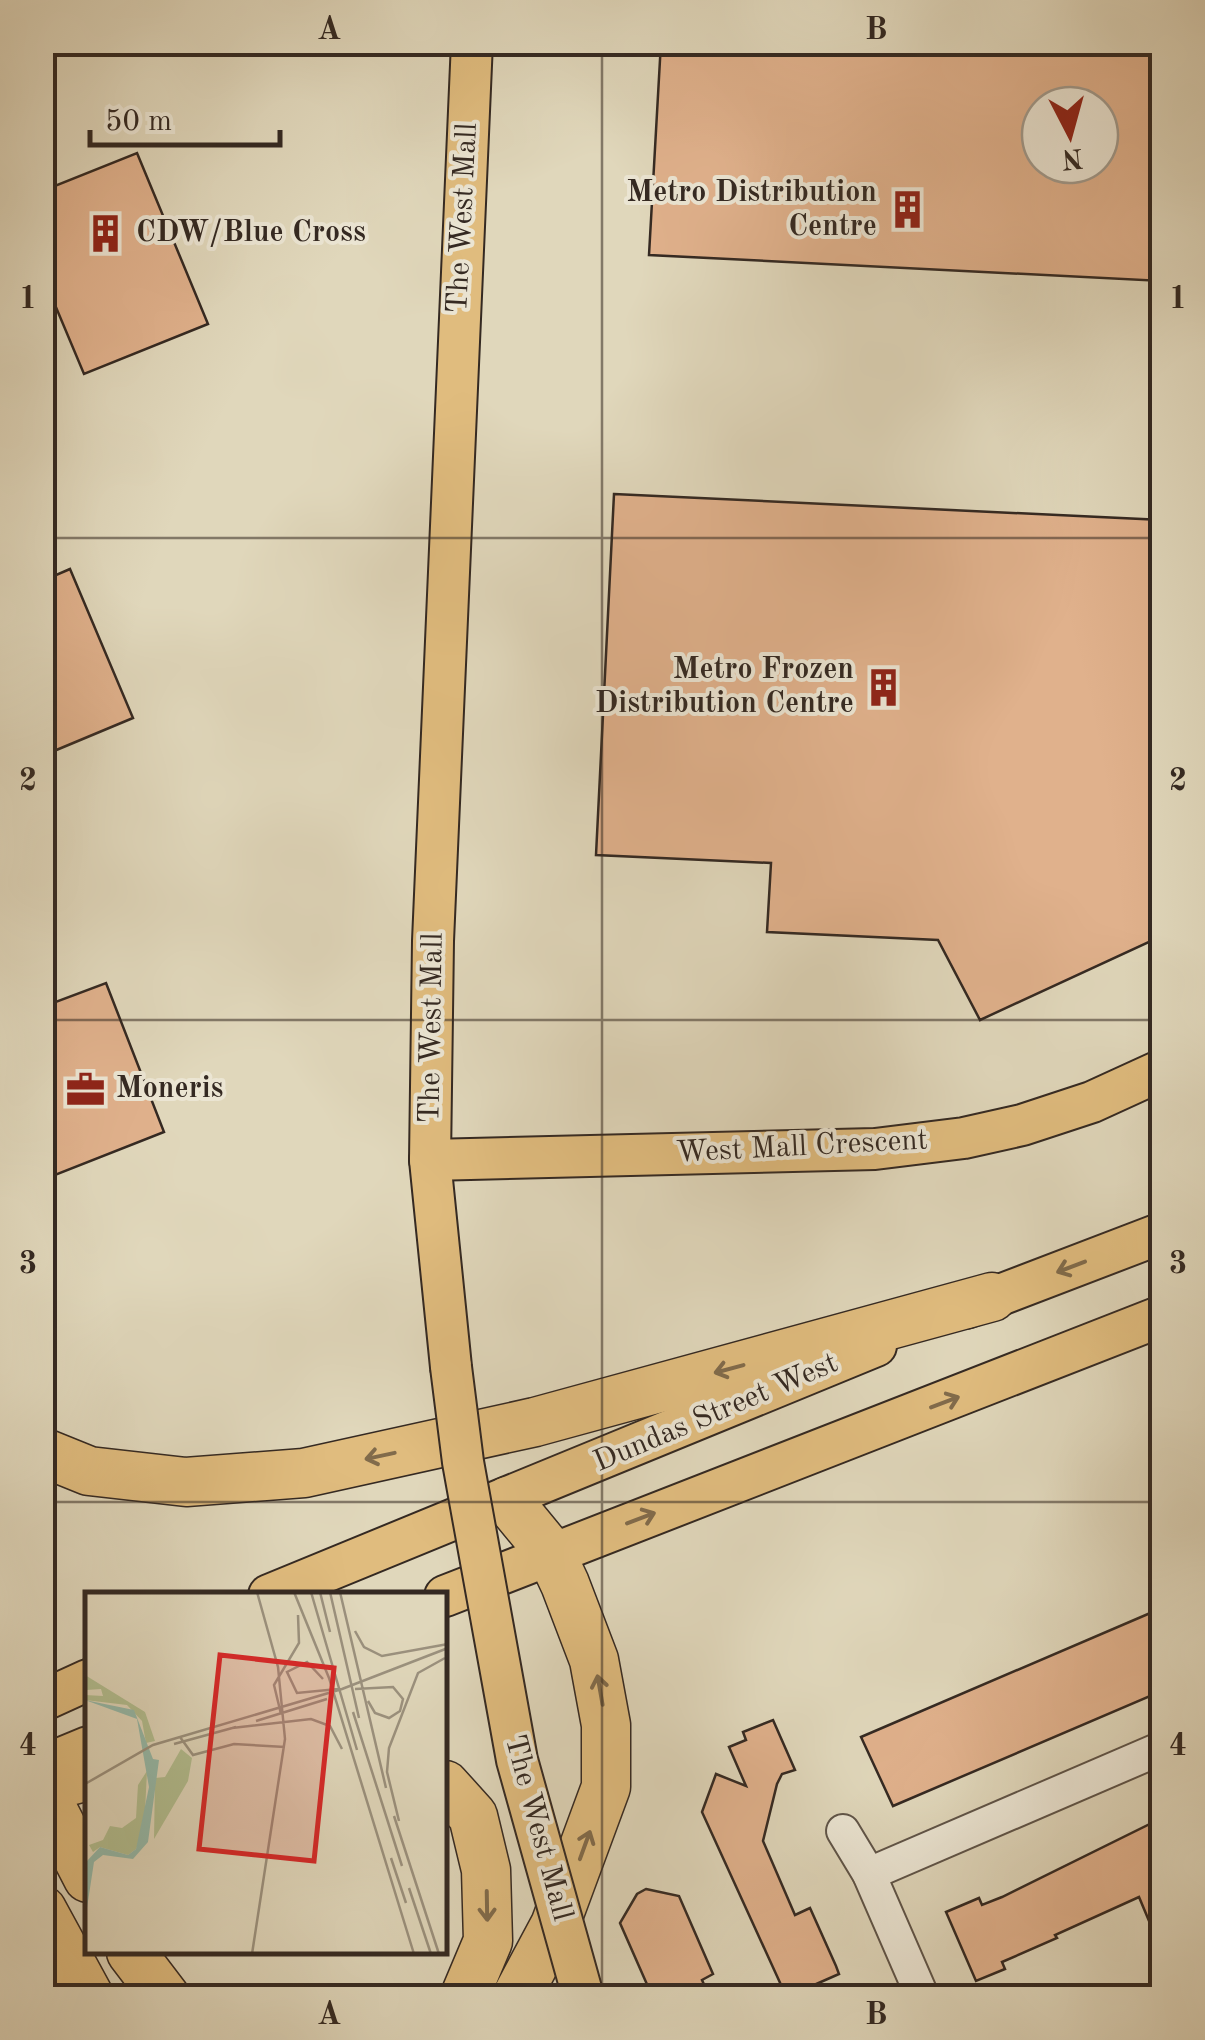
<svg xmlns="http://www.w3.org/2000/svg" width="1205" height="2040" font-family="'Old Standard TT',serif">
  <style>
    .building { fill: #e0b18c; stroke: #342922; stroke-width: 2.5; fill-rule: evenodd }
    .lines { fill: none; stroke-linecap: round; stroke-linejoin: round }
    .minor-casing { stroke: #5f5448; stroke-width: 36 }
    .major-casing { stroke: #342922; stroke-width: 44 }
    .highway-casing { stroke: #342922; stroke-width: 51 }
    .minor { stroke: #ebe5d3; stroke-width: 32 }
    .major { stroke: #e0bc7e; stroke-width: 40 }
    .highway { stroke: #e0bc7e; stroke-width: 48 }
    .major-bridge-casing { stroke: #342922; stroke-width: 44; stroke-linecap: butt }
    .major-bridge { stroke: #e0bc7e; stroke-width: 40 }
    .oneway { stroke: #816b4b }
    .grid { fill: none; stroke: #342922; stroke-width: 2.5; stroke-opacity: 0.55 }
    .labels { text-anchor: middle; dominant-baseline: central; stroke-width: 8; stroke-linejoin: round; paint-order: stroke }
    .poi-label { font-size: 30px; font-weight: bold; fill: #342922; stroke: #ebe5d3; text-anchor: end }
    .street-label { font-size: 30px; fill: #342922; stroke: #ebe5d3 }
    .inset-road { fill: none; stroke: #9b917e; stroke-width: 2.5 }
    .view { fill: #d62828; fill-opacity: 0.15; stroke: #d62828; stroke-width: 5 }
    .inset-edge { fill: none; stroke: #342922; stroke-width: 5 }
    .neatline { fill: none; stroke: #342922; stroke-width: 4 }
    .grid-label { font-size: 32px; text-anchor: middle; font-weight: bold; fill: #342922 }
  </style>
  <rect width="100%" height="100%" fill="#e0d7bb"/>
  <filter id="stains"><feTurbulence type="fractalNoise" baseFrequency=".002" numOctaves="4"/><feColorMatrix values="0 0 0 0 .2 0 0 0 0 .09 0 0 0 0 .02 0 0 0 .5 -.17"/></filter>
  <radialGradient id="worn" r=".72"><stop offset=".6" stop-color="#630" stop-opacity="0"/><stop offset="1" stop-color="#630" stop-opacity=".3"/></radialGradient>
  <!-- building -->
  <g class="building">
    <path d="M661,42H1162V281L649,255ZM1040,105H1100V165H1040Z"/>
    <path d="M137,153L208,324L84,374L42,274V191Z"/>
    <path d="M614,494L1162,520V936L980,1020L938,940L767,932L771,863L596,855Z"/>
    <path d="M70,569L133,718L42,756V581Z"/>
    <path d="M106,983L164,1132L50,1177L42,1158V1007Z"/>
    <path d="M1162,1608V1691L893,1806L861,1737Z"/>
    <path d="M773,1720L795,1770L782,1774L777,1784L763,1841L795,1915L810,1908L836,1966L839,1974L814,1985L819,1998H787L702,1812L716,1774L746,1786L729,1747L746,1740L743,1732Z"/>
    <path d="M1162,1818V1952L1139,1897L1055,1935L1057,1938L1002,1962L1005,1969L976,1981L946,1912L979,1898L982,1905L1002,1897Z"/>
    <path d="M646,1889L679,1896L713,1974L702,1980L710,1998H653L620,1923L637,1894Z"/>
  </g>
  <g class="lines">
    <defs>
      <g id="minor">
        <path d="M843,1831L869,1874L923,1998"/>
        <path d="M869,1874L1162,1748"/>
      </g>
      <g id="major">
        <path d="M430,1160L875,1149L964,1138L1022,1125L1092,1102L1162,1070"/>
        <path d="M966,1308L1162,1233"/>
        <path d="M451,1367L430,1160L433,941L472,42"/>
        <path d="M269,1595L876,1346"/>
        <path d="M445,1596L1162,1316"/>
        <path d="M42,1701L88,1680"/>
        <path d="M42,1766L88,1747"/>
      </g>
      <g id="highway">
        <path d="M42,1452L89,1471L186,1482L304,1473L535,1422L992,1297"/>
        <path d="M508,1501L550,1552L565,1584L594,1660L606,1725V1787L555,1925L516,1998"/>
        <path d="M445,1785L473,1816L486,1870L488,1941L464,1998"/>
        <path d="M42,1788L88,1776"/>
        <path d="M42,1789L88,1878"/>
        <path d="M42,1910L90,1998"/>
        <path d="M131,1952L166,1998"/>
      </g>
    </defs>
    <!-- minor casing -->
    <use href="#minor" class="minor-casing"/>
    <!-- major casing -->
    <use href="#major" class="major-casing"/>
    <!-- highway casing -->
    <use href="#highway" class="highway-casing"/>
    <!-- minor -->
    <use href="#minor" class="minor"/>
    <!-- major -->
    <use href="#major" class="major"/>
    <!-- highway -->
    <use href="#highway" class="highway"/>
    <defs>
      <path id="major-bridge" d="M451,1367L463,1462L517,1760L581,1989"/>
    </defs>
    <!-- major-bridge casing -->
    <use href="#major-bridge" class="major-bridge-casing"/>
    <!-- major-bridge -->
    <use href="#major-bridge" class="major-bridge"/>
  </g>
  <!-- one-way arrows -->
  <defs><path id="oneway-shaft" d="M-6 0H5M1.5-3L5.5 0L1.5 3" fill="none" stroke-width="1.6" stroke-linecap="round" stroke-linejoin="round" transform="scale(2.5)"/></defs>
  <g class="oneway">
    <use href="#oneway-shaft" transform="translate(1071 1267) rotate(159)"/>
    <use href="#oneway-shaft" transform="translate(729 1369) rotate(165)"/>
    <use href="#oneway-shaft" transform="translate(945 1402) rotate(-21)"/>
    <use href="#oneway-shaft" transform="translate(380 1456) rotate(168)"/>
    <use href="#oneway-shaft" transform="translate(641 1518) rotate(-21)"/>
    <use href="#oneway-shaft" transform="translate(600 1690) rotate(-100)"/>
    <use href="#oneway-shaft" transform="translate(585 1845) rotate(-70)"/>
    <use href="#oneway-shaft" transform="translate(487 1906) rotate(89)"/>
  </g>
  <!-- grid -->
  <path class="grid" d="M602,42V1998M42,538H1162M42,1020H1162M42,1502H1162"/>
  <!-- icons -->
  <defs>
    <symbol id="building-bare" viewBox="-9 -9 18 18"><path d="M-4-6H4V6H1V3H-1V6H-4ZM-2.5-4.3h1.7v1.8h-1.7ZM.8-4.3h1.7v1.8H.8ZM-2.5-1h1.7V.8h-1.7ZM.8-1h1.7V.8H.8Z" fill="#8f2418" stroke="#ebe5d3" stroke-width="2.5" paint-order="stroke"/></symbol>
    <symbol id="office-bare" viewBox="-9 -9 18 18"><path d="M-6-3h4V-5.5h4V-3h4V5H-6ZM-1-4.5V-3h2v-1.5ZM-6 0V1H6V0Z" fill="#8f2418" stroke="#ebe5d3" stroke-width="2.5" paint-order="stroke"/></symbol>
  </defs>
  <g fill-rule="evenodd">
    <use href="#building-bare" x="880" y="182" width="55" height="55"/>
    <use href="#building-bare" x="78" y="206" width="55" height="55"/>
    <use href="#building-bare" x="856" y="660" width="55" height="55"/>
    <use href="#office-bare" x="58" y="1062" width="55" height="55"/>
  </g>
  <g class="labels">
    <!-- poi labels -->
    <g class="poi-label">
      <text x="877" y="193">Metro Distribution<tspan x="877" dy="34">Centre</tspan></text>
      <text x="136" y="233" text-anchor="start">CDW/Blue Cross</text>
      <text x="854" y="670">Metro Frozen<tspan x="854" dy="34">Distribution Centre</tspan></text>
      <text x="116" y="1089" text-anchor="start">Moneris</text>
    </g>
    <!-- street labels -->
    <g class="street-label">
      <text transform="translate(463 218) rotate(-87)">The West Mall</text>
      <text transform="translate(432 1028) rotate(-89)">The West Mall</text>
      <text transform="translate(802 1147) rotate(-3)">West Mall Crescent</text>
      <text transform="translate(716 1413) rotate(-23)">Dundas Street West</text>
      <text transform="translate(538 1828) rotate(75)">The West Mall</text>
    </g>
  </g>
  <!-- overview -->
  <g transform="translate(85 1592)">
    <rect width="362" height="362" fill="#e0d7bb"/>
    <path d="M0,83L60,120L70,149L61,151L57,129L42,113L0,108V103L18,104L16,97L1,98ZM96,157L107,166L103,189L69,247L70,186L80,185ZM62,179L59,240L51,257L43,263L15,255L8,260L4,253L18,248L25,234L37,236L51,226L53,193Z" fill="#b2be90"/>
    <path d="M0,108L49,118L68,167L74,168L63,250L48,267L18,263L9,270L0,329L2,269L15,255L43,263L51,257L64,195L52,127Z" fill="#95baaa"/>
    <path class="inset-road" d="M209,0L244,86L329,362M226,0L272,158M235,0L245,40M245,0L274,126M255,0L301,196M270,39L279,55L297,64L363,52M238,87L222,70L202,80L212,101L253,97M270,97L308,95L318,107L315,119L304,126L290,121L283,109M268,120L317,274M196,122L189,93L214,51L213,23M171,129L242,107M147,136L226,127L245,134L257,157M95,145L108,163L149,152L200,155M89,152L151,135M0,192L68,153L257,97L363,56M309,224L354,362M314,229L302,180L304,156L333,81L360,66M306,266L321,311M324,296L346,362M167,362L200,147L193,75L172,0"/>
    <path class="view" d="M135,63L249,76L229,269L114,257Z"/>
    <rect width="362" height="362" class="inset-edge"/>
  </g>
  <!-- margin -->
  <rect width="1205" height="2040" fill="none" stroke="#e0d7bb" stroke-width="110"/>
  <!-- north arrow -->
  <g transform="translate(1070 135) rotate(174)"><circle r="48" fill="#ebe5d3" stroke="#a29a8c" stroke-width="2.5"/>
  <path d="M0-8L18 38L0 25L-18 38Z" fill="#8f2418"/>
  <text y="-15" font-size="28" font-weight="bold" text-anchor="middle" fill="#342922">N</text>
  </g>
  <!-- scale -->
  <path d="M90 130v15h190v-15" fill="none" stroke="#342922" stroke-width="5"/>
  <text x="105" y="130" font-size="30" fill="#342922" stroke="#ebe5d3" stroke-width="8" paint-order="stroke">50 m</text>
  <rect x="55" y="55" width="1095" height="1930" class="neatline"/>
  <g class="grid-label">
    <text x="329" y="39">A</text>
    <text x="876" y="39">B</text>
    <text x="28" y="308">1</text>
    <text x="1178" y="308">1</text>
    <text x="28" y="790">2</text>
    <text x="1178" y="790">2</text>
    <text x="28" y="1273">3</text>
    <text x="1178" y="1273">3</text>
    <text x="28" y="1755">4</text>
    <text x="1178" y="1755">4</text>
    <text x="329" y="2024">A</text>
    <text x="876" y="2024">B</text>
  </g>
  <rect width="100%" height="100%" filter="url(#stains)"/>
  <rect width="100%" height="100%" fill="url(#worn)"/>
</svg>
